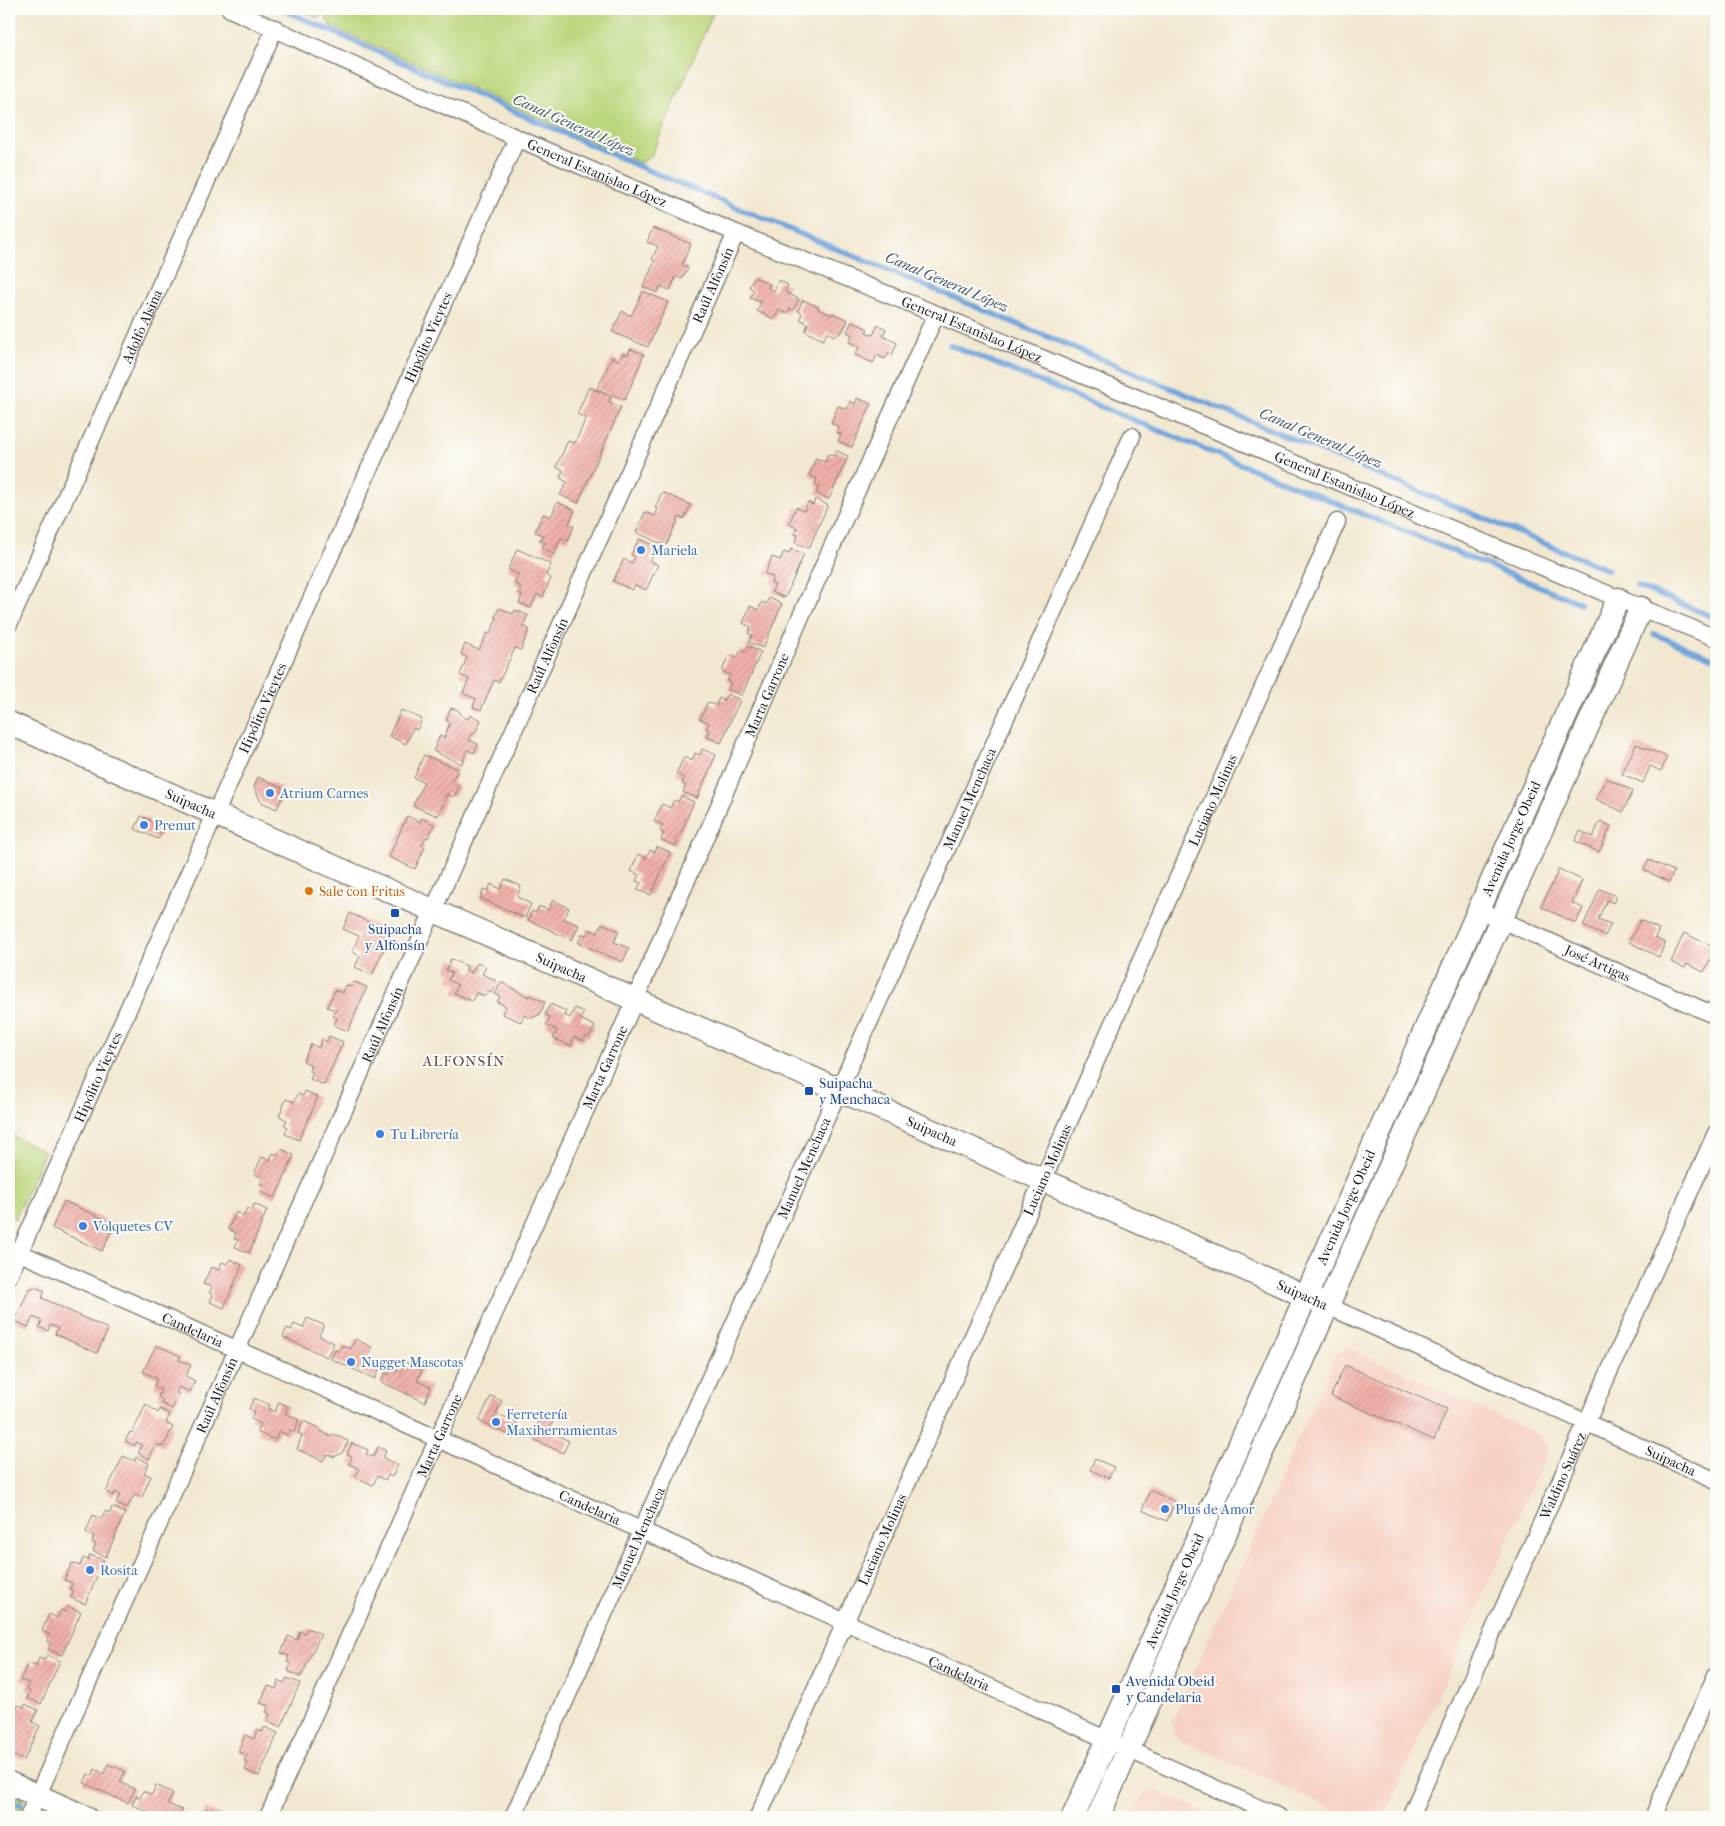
<svg xmlns="http://www.w3.org/2000/svg" width="1725" height="1826" font-family="'IM FELL French Canon',serif">
  <style>
    .built { fill: #f6d2c3 }
    .green { fill: #bbd77d; stroke: #6c7a4c }
    .wetland { fill: url(#wetland-marsh); stroke: #6c7a4c }
    .lines { fill: none; stroke-linecap: round; stroke-linejoin: round }
    .stream { stroke: #71a5de; stroke-width: 5.5 }
    .building { fill: url(#building-hatch) }
    .street-casing { stroke: #878276; stroke-width: 19 }
    .secondary-casing { stroke: #878276; stroke-width: 25 }
    .street { stroke: #fff; stroke-width: 16 }
    .secondary { stroke: #fff; stroke-width: 22 }
    .shop-dot { fill: #3f7fe0; stroke: #fdfcf7; stroke-width: 2 }
    .food-dot { fill: #e8710a; stroke: #fdfcf7; stroke-width: 2 }
    .transit-dot { fill: #1a4fb4; stroke: #fdfcf7; stroke-width: 2 }
    .labels { text-anchor: middle; dominant-baseline: central; stroke-width: 4; stroke-linejoin: round; paint-order: stroke }
    .street-label { font-size: 14px; fill: #1c1c1c; stroke: #fdfcf7 }
    .shop-label { font-size: 14px; fill: #366cbe; stroke: #fdfcf7; text-anchor: start }
    .food-label { font-size: 14px; fill: #c56008; stroke: #fdfcf7; text-anchor: start }
    .transit-label { font-size: 14px; fill: #164399; stroke: #fdfcf7; text-anchor: start }
    .water-label { font-size: 15px; font-style: italic; fill: #425a73; stroke: #fdfcf7 }
    .neighbourhood-label { font-size: 15px; letter-spacing: 1px; fill: #67504d; stroke: #fdfcf7 }
  </style>
  <defs>
    <pattern id="wetland-marsh" width="20" height="14" patternUnits="userSpaceOnUse" patternTransform="scale(1.25)"><rect width="20" height="14" fill="#bbd77d"/><path d="M1 5h8M5 5V1M11 12h8M15 12V8" fill="none" stroke="#a0b86b"/></pattern>
    <pattern id="building-hatch" width="6" height="6" patternUnits="userSpaceOnUse" patternTransform="scale(1.25)"><rect width="6" height="6" fill="#f1b0a8"/><path d="M-1 1l2-2M0 6l6-6M5 7l2-2" fill="none" stroke="#ce9790"/></pattern>
  </defs>
  <rect width="100%" height="100%" fill="#fdfcf7"/>
  <filter id="ink" filterUnits="userSpaceOnUse"><feTurbulence type="fractalNoise" baseFrequency=".02" numOctaves="2"/><feDisplacementMap in="SourceGraphic" scale="10" xChannelSelector="R" yChannelSelector="G"/><feConvolveMatrix kernelMatrix="1 2 1 2 8 2 1 2 1" color-interpolation-filters="sRGB"/></filter>
  <filter id="wash" filterUnits="userSpaceOnUse"><feTurbulence type="fractalNoise" baseFrequency=".0096" numOctaves="4" result="noise"/><feDisplacementMap in="SourceGraphic" scale="20" xChannelSelector="R" yChannelSelector="G"/><feGaussianBlur stdDeviation="1.12" result="paint"/><feColorMatrix in="noise" values="0 0 0 0 0 0 0 0 0 0 0 0 0 0 0 0 0 1.4 0 .05"/><feComposite in="paint" operator="in"/></filter>
  <g filter="url(#wash)">
    <rect width="100%" height="100%" fill="#f2e8d0"/>
    <!-- built -->
    <g class="built">
      <path d="M1351,1349L1540,1435L1548,1450L1384,1817H1350L1176,1738L1172,1721L1337,1352Z"/>
      <path d="M1155,1790L1217,1817H1133L1143,1795Z"/>
    </g>
    <!-- green -->
    <g class="green">
      <path d="M297,9H323L319,18Z"/>
      <path d="M329,9H715L651,156L641,163L330,26L326,16Z"/>
      <path d="M1616,623L1621,625V628L1498,902L1495,903L1492,901Z"/>
      <path d="M1478,931L1483,933L1324,1290L1321,1291L1318,1289Z"/>
      <path d="M9,1134L45,1151L15,1219L9,1216Z"/>
    </g>
    <!-- wetland -->
    <path class="wetland" d="M9,1789L23,1799L22,1809L19,1817H9Z"/>
    <g class="lines">
      <!-- stream -->
      <g class="stream">
        <path d="M281,9L652,172L1608,570"/>
        <path d="M950,345L1580,603"/>
        <path d="M1637,586L1716,618"/>
        <path d="M1654,634L1716,659"/>
        <path d="M9,1803L21,1804"/>
        <path d="M42,1815L50,1817"/>
      </g>
    </g>
    <g id="blocks">
      <!-- building -->
      <g class="building">
        <path d="M653,228L691,244L682,265L688,268L682,279L676,276L670,290L660,286L657,293L643,287L655,261L652,259L658,246L647,242Z"/>
        <path d="M754,277L770,284L768,288L774,291L779,280L788,285L785,292L799,299L793,310L790,308L787,314L779,310L774,319L757,311L761,302L750,298L754,290L749,287Z"/>
        <path d="M643,291L668,302L648,347L612,332L622,311L631,316Z"/>
        <path d="M803,300L819,307L818,309L831,315L832,313L848,320L842,332L834,336L827,332L823,340L805,331L808,324L800,319L802,313L798,311Z"/>
        <path d="M852,321L868,329L866,332L873,335L878,325L886,329L883,336L897,343L892,355L888,353L885,359L877,355L873,363L855,355L859,347L849,342L852,335L847,332Z"/>
        <path d="M630,349L644,354L625,400L597,389L612,357L620,361L623,353L628,355Z"/>
        <path d="M589,387L611,397L609,402L621,407L578,503L560,495L567,482L560,478L563,470L556,467L568,441L575,443L586,418L577,414Z"/>
        <path d="M857,398L871,404L852,447L838,441L841,434L837,433L839,427L831,423L838,406L847,409L850,401L855,404Z"/>
        <path d="M835,450L848,456L829,499L816,493L819,486L815,485L817,479L809,475L816,458L825,462L828,454L833,456Z"/>
        <path d="M662,492L691,505L684,519L679,517L666,546L636,532L645,512L655,516L658,509L655,508Z"/>
        <path d="M815,499L828,505L809,548L795,543L798,535L794,534L797,528L789,524L796,507L804,511L808,502L813,505Z"/>
        <path d="M557,502L575,510L569,524L574,526L568,541L561,538L554,554L542,548L545,542L540,540L543,535L535,532L543,514L551,517Z"/>
        <path d="M639,539L657,547L650,561L658,565L646,590L635,585L632,590L613,581L624,559L632,563L635,557L631,555Z"/>
        <path d="M517,549L551,564L546,575L551,578L543,597L537,594L531,608L519,603L522,595L518,593L521,587L514,583L518,574L508,570Z"/>
        <path d="M791,549L804,554L785,598L772,592L775,585L771,583L773,577L765,574L772,557L780,560L784,552L789,554Z"/>
        <path d="M769,598L782,604L763,648L749,642L752,635L748,633L751,627L743,623L750,606L758,610L762,602L766,604Z"/>
        <path d="M499,608L513,614L515,610L528,615L523,626L529,629L521,650L515,648L499,682L494,680L481,710L473,707L476,699L463,693L469,679L460,675L467,657L461,654L465,644L479,650L487,633L490,634L497,618L495,617Z"/>
        <path d="M748,646L761,652L742,695L728,690L731,683L727,681L730,675L722,671L729,654L737,658L741,650L745,652Z"/>
        <path d="M727,694L740,700L721,743L707,737L710,730L706,729L709,723L700,719L708,702L716,706L719,698L724,700Z"/>
        <path d="M451,708L458,710L463,717L468,719L470,715L481,720L475,733L472,734L469,740L478,744L474,753L467,750L462,764L433,751L440,736L444,738L450,722L446,720Z"/>
        <path d="M401,710L422,719L417,730L413,728L406,744L389,736Z"/>
        <path d="M1636,744L1667,757L1661,771L1650,766L1643,783L1622,774Z"/>
        <path d="M702,749L716,755L697,798L683,792L686,785L682,784L684,778L676,774L684,757L692,761L695,753L700,755Z"/>
        <path d="M424,755L458,769L452,783L459,786L454,797L447,794L438,816L413,806L424,782L414,778Z"/>
        <path d="M258,777L282,788L280,792L284,793L277,809L261,802L254,787Z"/>
        <path d="M1606,778L1633,791L1623,812L1596,799Z"/>
        <path d="M681,796L694,802L675,846L661,840L664,833L660,831L663,825L654,821L662,804L670,808L674,800L678,802Z"/>
        <path d="M141,816L164,827L158,839L135,829Z"/>
        <path d="M407,816L420,822L421,818L434,824L428,838L426,837L422,845L425,847L415,869L389,857Z"/>
        <path d="M1600,821L1611,826L1599,852L1575,841L1580,831L1593,837Z"/>
        <path d="M657,846L670,852L651,895L637,890L641,883L636,881L639,875L631,871L638,854L646,858L650,850L655,852Z"/>
        <path d="M1649,860L1674,871L1669,882L1644,870Z"/>
        <path d="M1559,869L1582,880L1572,903L1583,908L1576,923L1541,907Z"/>
        <path d="M505,879L521,886L517,897L531,904L525,918L480,898L484,889L488,891L491,884L500,889Z"/>
        <path d="M1600,889L1616,896L1613,903L1607,900L1598,919L1611,924L1605,936L1583,926Z"/>
        <path d="M553,900L569,908L564,919L579,925L572,940L528,920L532,911L536,913L539,906L548,910Z"/>
        <path d="M350,913L391,933L372,975L355,967L360,956L352,952L359,936L343,929Z"/>
        <path d="M1640,920L1659,929L1655,938L1665,943L1659,957L1629,942Z"/>
        <path d="M602,923L619,931L614,942L629,948L623,962L578,943L582,934L586,935L589,929L598,933Z"/>
        <path d="M1684,933L1716,948L1704,972L1687,964L1685,968L1671,962Z"/>
        <path d="M451,959L467,966L466,970L472,973L477,963L486,967L482,974L497,981L491,993L487,991L485,996L476,993L472,1001L454,993L458,985L448,980L452,973L446,970Z"/>
        <path d="M354,982L367,987L348,1031L334,1025L337,1018L333,1016L336,1010L327,1007L335,990L343,993L346,985L351,987Z"/>
        <path d="M501,982L528,997L530,995L545,1002L540,1014L532,1018L524,1015L521,1022L502,1014L506,1006L497,1002L500,996L495,994Z"/>
        <path d="M550,1004L566,1011L564,1015L570,1018L575,1008L584,1012L580,1019L595,1026L589,1037L586,1036L583,1041L574,1037L571,1046L553,1038L557,1030L546,1025L550,1017L545,1015Z"/>
        <path d="M329,1036L343,1042L324,1085L310,1079L313,1072L309,1071L311,1065L303,1061L311,1044L319,1048L322,1039L327,1042Z"/>
        <path d="M305,1091L318,1097L299,1140L285,1134L288,1127L284,1125L287,1120L279,1116L286,1099L294,1102L298,1094L303,1096Z"/>
        <path d="M281,1149L294,1155L275,1198L261,1192L264,1185L260,1184L263,1178L254,1174L262,1157L270,1160L273,1153L278,1155Z"/>
        <path d="M64,1201L115,1224L102,1251L52,1228Z"/>
        <path d="M254,1204L267,1210L249,1253L235,1247L238,1240L234,1239L236,1233L228,1229L236,1212L244,1216L247,1208L252,1210Z"/>
        <path d="M230,1259L242,1265L224,1308L210,1302L213,1295L209,1293L212,1287L203,1284L211,1267L219,1270L222,1262L227,1264Z"/>
        <path d="M35,1287L45,1291L42,1298L108,1329L97,1353L55,1334L58,1328L50,1325L48,1331L39,1327L42,1321L33,1317L28,1327L15,1321L29,1289Z"/>
        <path d="M307,1318L324,1325L319,1336L334,1343L327,1357L283,1337L287,1328L291,1330L294,1324L303,1328Z"/>
        <path d="M355,1339L372,1347L367,1358L381,1364L375,1379L331,1359L335,1350L339,1352L342,1345L351,1349Z"/>
        <path d="M156,1345L181,1356L179,1360L191,1365L186,1376L195,1381L190,1392L179,1387L176,1393L179,1394L172,1409L161,1403L163,1400L158,1397L161,1390L154,1386L157,1378L143,1372Z"/>
        <path d="M405,1362L422,1370L417,1381L431,1387L425,1402L381,1382L385,1373L389,1375L392,1368L401,1372Z"/>
        <path d="M1345,1365L1447,1409L1434,1440L1331,1396Z"/>
        <path d="M491,1396L502,1401L496,1414L517,1423L511,1436L479,1421Z"/>
        <path d="M254,1398L270,1405L268,1409L275,1412L279,1402L288,1406L285,1413L299,1420L294,1432L290,1430L287,1435L279,1431L275,1440L257,1432L261,1424L251,1419L254,1412L249,1409Z"/>
        <path d="M146,1404L158,1413L160,1409L170,1414L166,1423L173,1427L163,1447L156,1444L149,1459L138,1453L142,1445L136,1442L135,1446L125,1441L130,1432L132,1433Z"/>
        <path d="M543,1414L554,1419L549,1431L569,1441L563,1453L531,1438Z"/>
        <path d="M303,1421L319,1428V1430L331,1437L333,1434L348,1441L342,1453L334,1457L327,1454L323,1461L297,1449L302,1435L298,1433Z"/>
        <path d="M352,1443L368,1450L366,1454L373,1457L378,1447L386,1451L383,1458L398,1465L392,1477L388,1475L385,1480L377,1476L373,1485L355,1477L359,1469L349,1464L352,1456L347,1454Z"/>
        <path d="M123,1456L135,1461L136,1457L149,1463L144,1473L151,1476L142,1497L135,1494L127,1509L116,1503L120,1495L115,1492L113,1496L106,1492Z"/>
        <path d="M1095,1459L1114,1467L1109,1478L1090,1470Z"/>
        <path d="M1150,1490L1175,1502L1167,1521L1142,1510Z"/>
        <path d="M112,1507L125,1513L106,1557L93,1551L96,1544L92,1542L94,1536L86,1532L93,1515L101,1519L105,1511L110,1513Z"/>
        <path d="M90,1555L104,1560L85,1604L71,1598L74,1591L70,1589L72,1583L64,1580L72,1563L80,1566L83,1558L88,1560Z"/>
        <path d="M68,1606L81,1612L62,1655L48,1649L51,1643L47,1641L50,1635L42,1631L49,1614L57,1618L61,1610L65,1612Z"/>
        <path d="M307,1628L321,1634L301,1677L288,1671L291,1664L287,1662L289,1656L281,1653L288,1636L297,1640L300,1631L305,1633Z"/>
        <path d="M47,1655L60,1661L41,1704L27,1698L30,1691L26,1689L29,1683L20,1680L28,1663L36,1666L39,1658L44,1660Z"/>
        <path d="M287,1678L300,1683L281,1727L267,1721L270,1714L266,1712L269,1706L260,1703L268,1686L276,1689L279,1681L284,1683Z"/>
        <path d="M25,1704L38,1710L32,1722L40,1726L24,1760L9,1754V1709L15,1712L18,1705L24,1707Z"/>
        <path d="M265,1727L278,1733L259,1776L245,1770L248,1763L244,1761L247,1755L238,1752L245,1735L254,1739L257,1730L262,1732Z"/>
        <path d="M108,1764L125,1771L120,1782L135,1789L128,1803L84,1783L88,1774L92,1776L95,1769L104,1774Z"/>
        <path d="M156,1785L173,1793L168,1804L182,1810L179,1817H160L132,1805L136,1796L140,1798L143,1791L152,1795Z"/>
        <path d="M206,1808L223,1816L222,1817H202Z"/>
      </g>
    </g>
  </g>
  <g filter="url(#ink)">
    <use href="#blocks" fill-opacity="0" stroke="#878276" stroke-width="1"/>
    <g class="lines">
      <defs>
        <g id="street">
          <path id="s1" d="M230,9L517,138L736,233L936,314L1641,608L1716,638"/>
          <path id="s2" d="M9,624L275,28"/>
          <path id="s3" d="M1479,910L1716,1016"/>
          <path id="s4" d="M9,1248L438,1439L1279,1817"/>
          <path id="s5" d="M9,1276L517,138"/>
          <path id="s6" d="M1328,1306L1716,1481"/>
          <path id="s7" d="M28,1817L736,233"/>
          <path id="s8" d="M268,1817L635,1000L801,616L936,314"/>
          <path id="s9" d="M513,1817L1132,436"/>
          <path id="s10" d="M758,1817L1337,522"/>
          <path id="s11" d="M1410,1817L1716,1133"/>
          <path d="M1653,1817L1716,1675"/>
        </g>
        <g id="secondary">
          <path id="s12" d="M9,723L1328,1306"/>
          <path d="M9,1783L85,1817"/>
          <path id="s13" d="M1073,1817L1618,599"/>
          <path d="M1098,1817L1641,608"/>
        </g>
      </defs>
      <!-- street casing -->
      <use href="#street" class="street-casing"/>
      <!-- secondary casing -->
      <use href="#secondary" class="secondary-casing"/>
      <!-- street -->
      <use href="#street" class="street"/>
      <!-- secondary -->
      <use href="#secondary" class="secondary"/>
    </g>
  </g>
  <!-- markers -->
  <g class="shop-dot">
    <circle cx="641" cy="550" r="5"/>
    <circle cx="270" cy="793" r="5"/>
    <circle cx="144" cy="825" r="5"/>
    <circle cx="380" cy="1134" r="5"/>
    <circle cx="83" cy="1226" r="5"/>
    <circle cx="351" cy="1362" r="5"/>
    <circle cx="496" cy="1422" r="5"/>
    <circle cx="1165" cy="1509" r="5"/>
    <circle cx="90" cy="1570" r="5"/>
  </g>
  <circle class="food-dot" cx="309" cy="891" r="5"/>
  <g class="transit-dot">
    <rect x="390" y="908" width="10" height="10" rx="2.5"/>
    <rect x="804" y="1086" width="10" height="10" rx="2.5"/>
    <rect x="1111" y="1684" width="10" height="10" rx="2.5"/>
  </g>
  <g class="labels">
    <!-- street labels -->
    <g class="street-label">
      <text stroke="none"><textPath href="#s1" startOffset="402">General Estanislao López</textPath></text>
      <text stroke="none"><textPath href="#s7" startOffset="1678">Raúl Alfonsín</textPath></text>
      <text stroke="none"><textPath href="#s2" startOffset="326">Adolfo Alsina</textPath></text>
      <text stroke="none"><textPath href="#s1" startOffset="808">General Estanislao López</textPath></text>
      <text stroke="none"><textPath href="#s5" startOffset="1028">Hipólito Vieytes</textPath></text>
      <text stroke="none"><textPath href="#s1" startOffset="1212">General Estanislao López</textPath></text>
      <text stroke="none"><textPath href="#s7" startOffset="1272">Raúl Alfonsín</textPath></text>
      <text stroke="none"><textPath href="#s8" startOffset="1228">Marta Garrone</textPath></text>
      <text stroke="none"><textPath href="#s5" startOffset="622">Hipólito Vieytes</textPath></text>
      <text stroke="none"><textPath href="#s9" startOffset="1116">Manuel Menchaca</textPath></text>
      <text stroke="none"><textPath href="#s10" startOffset="1114">Luciano Molinas</textPath></text>
      <text stroke="none"><textPath href="#s12" startOffset="199">Suipacha</textPath></text>
      <text stroke="none"><textPath href="#s13" startOffset="1072">Avenida Jorge Obeid</textPath></text>
      <text stroke="none"><textPath href="#s3" startOffset="130">José Artigas</textPath></text>
      <text stroke="none"><textPath href="#s12" startOffset="604">Suipacha</textPath></text>
      <text stroke="none"><textPath href="#s7" startOffset="868">Raúl Alfonsín</textPath></text>
      <text stroke="none"><textPath href="#s8" startOffset="822">Marta Garrone</textPath></text>
      <text stroke="none"><textPath href="#s5" startOffset="218">Hipólito Vieytes</textPath></text>
      <text stroke="none"><textPath href="#s12" startOffset="1009">Suipacha</textPath></text>
      <text stroke="none"><textPath href="#s9" startOffset="711">Manuel Menchaca</textPath></text>
      <text stroke="none"><textPath href="#s10" startOffset="709">Luciano Molinas</textPath></text>
      <text stroke="none"><textPath href="#s13" startOffset="668">Avenida Jorge Obeid</textPath></text>
      <text stroke="none"><textPath href="#s12" startOffset="1414">Suipacha</textPath></text>
      <text stroke="none"><textPath href="#s4" startOffset="201">Candelaria</textPath></text>
      <text stroke="none"><textPath href="#s7" startOffset="462">Raúl Alfonsín</textPath></text>
      <text stroke="none"><textPath href="#s8" startOffset="418">Marta Garrone</textPath></text>
      <text stroke="none"><textPath href="#s6" startOffset="376">Suipacha</textPath></text>
      <text stroke="none"><textPath href="#s11" startOffset="374">Waldino Suárez</textPath></text>
      <text stroke="none"><textPath href="#s4" startOffset="636">Candelaria</textPath></text>
      <text stroke="none"><textPath href="#s9" startOffset="306">Manuel Menchaca</textPath></text>
      <text stroke="none"><textPath href="#s10" startOffset="304">Luciano Molinas</textPath></text>
      <text stroke="none"><textPath href="#s13" startOffset="248">Avenida Jorge Obeid</textPath></text>
      <text stroke="none"><textPath href="#s4" startOffset="1041">Candelaria</textPath></text>
    </g>
    <!-- shop labels -->
    <g class="shop-label">
      <text x="651" y="550">Mariela</text>
      <text x="280" y="793">Atrium Carnes</text>
      <text x="154" y="825">Prenut</text>
      <text x="390" y="1134">Tu Librería</text>
      <text x="93" y="1226">Volquetes CV</text>
      <text x="361" y="1362">Nugget Mascotas</text>
      <text x="506" y="1414">Ferretería<tspan x="506" dy="16">Maxiherramientas</tspan></text>
      <text x="1175" y="1509">Plus de Amor</text>
      <text x="100" y="1570">Rosita</text>
    </g>
    <!-- food labels -->
    <g class="food-label">
      <text x="319" y="891">Sale con Fritas</text>
    </g>
    <!-- transit labels -->
    <g class="transit-label">
      <text x="395" y="929" text-anchor="middle">Suipacha<tspan x="395" dy="16">y Alfonsín</tspan></text>
      <text x="819" y="1083">Suipacha<tspan x="819" dy="16">y Menchaca</tspan></text>
      <text x="1126" y="1681">Avenida Obeid<tspan x="1126" dy="16">y Candelaria</tspan></text>
    </g>
    <!-- water labels -->
    <g class="water-label">
      <text transform="translate(574 125) rotate(24)">Canal General López</text>
      <text transform="translate(947 282) rotate(23)">Canal General López</text>
      <text transform="translate(1321 438) rotate(23)">Canal General López</text>
    </g>
    <!-- neighbourhood labels -->
    <g class="neighbourhood-label">
      <text x="464" y="1061">ALFONSÍN</text>
    </g>
  </g>
  <!-- margin -->
  <rect width="1725" height="1826" fill="none" stroke="#fdfcf7" stroke-width="30"/>
</svg>
